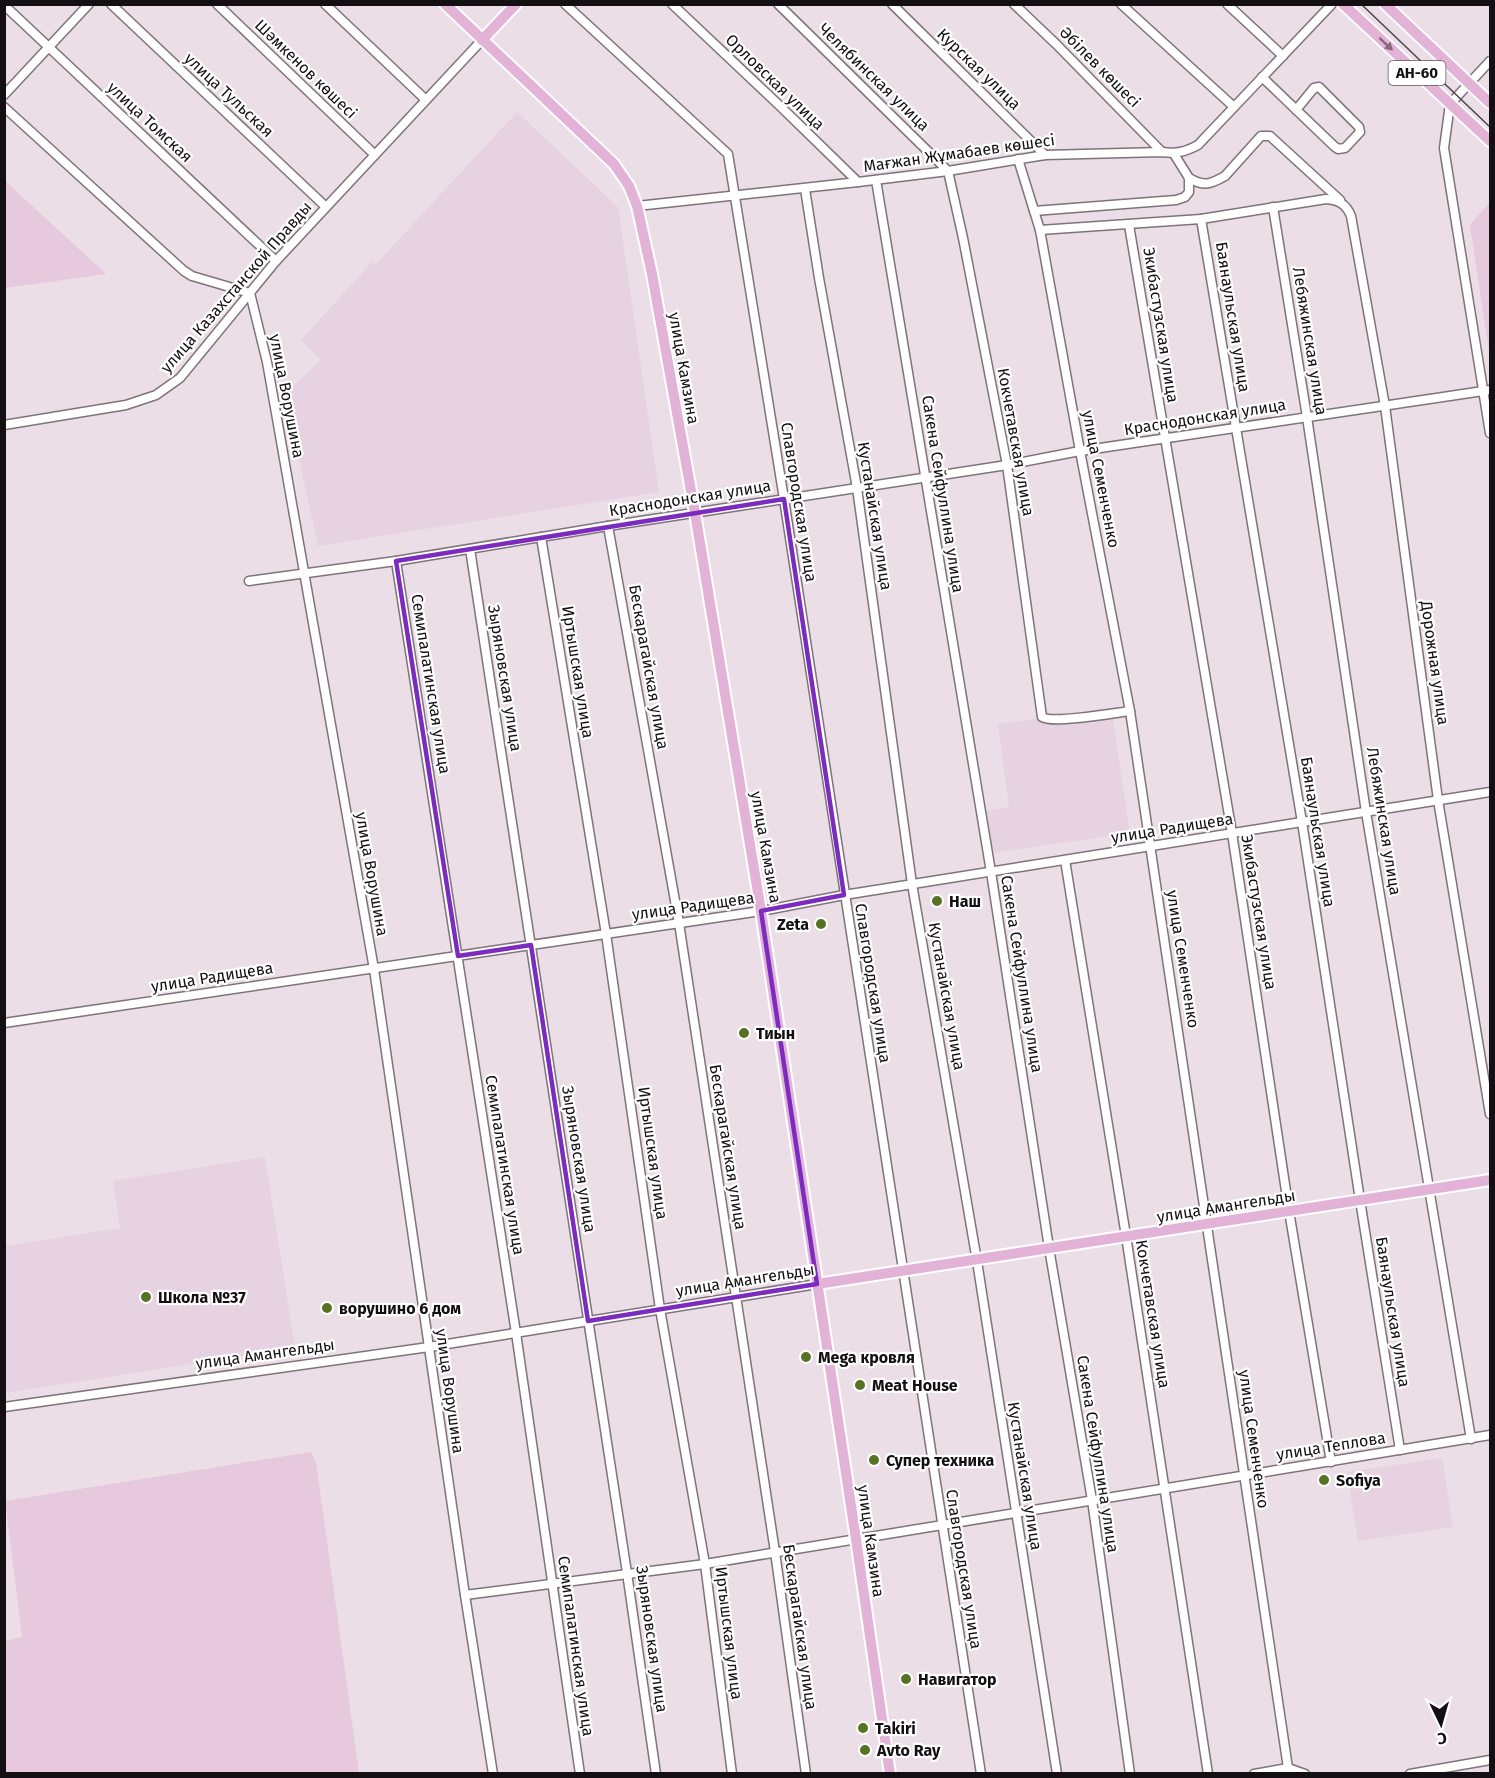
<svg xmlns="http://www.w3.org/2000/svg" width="1495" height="1778" font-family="'Fira Sans',sans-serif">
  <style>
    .built { fill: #e7d2e1 }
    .green { fill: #e6c9dd }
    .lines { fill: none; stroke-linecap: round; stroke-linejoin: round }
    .minor-casing { stroke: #7f737b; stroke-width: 11 }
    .major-casing { stroke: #fff; stroke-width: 14 }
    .minor { stroke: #fff; stroke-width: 8 }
    .major { stroke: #e3b3d7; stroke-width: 10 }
    .tram { stroke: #4b4449; stroke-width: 1.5 }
    .oneway { fill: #86697e }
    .marked { fill: none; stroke: #7b2cbf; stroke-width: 4.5; stroke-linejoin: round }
    .poi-dot { fill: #577225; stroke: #fff; stroke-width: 2 }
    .labels { text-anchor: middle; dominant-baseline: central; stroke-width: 4.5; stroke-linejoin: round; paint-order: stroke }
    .shield { fill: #fff; stroke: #5a5759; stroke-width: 1.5 }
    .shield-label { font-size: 15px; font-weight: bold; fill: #140f12 }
    .street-label { font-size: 16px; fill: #140f12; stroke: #fff }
    .poi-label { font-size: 16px; font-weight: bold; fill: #140f12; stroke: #fff; text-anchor: start }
  </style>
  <rect width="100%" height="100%" fill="#ebdee7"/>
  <!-- built -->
  <g class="built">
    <path d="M517,112L618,207L659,492L318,546L285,394L321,360L301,340L372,262L376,264Z"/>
    <path d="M1111,708L1130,833L991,853L985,811L1009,807L998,724Z"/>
    <path d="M265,1157L295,1348L5,1393V1246L120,1228L113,1181Z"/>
    <path d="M1442,1458L1453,1527L1358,1541L1347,1472Z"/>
  </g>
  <!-- green -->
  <g class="green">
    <path d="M5,181L106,274L5,288Z"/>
    <path d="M1490,202V358L1470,225Z"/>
    <path d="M311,1452L316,1462L359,1773H5V1641L22,1637L5,1501Z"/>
  </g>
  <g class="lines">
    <defs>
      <g id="minor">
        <path d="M111,4L326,207"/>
        <path d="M217,4L375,155"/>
        <path d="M325,4L426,100"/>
        <path d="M565,4L728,154L784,499L981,1774"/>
        <path d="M672,4L781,107L858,182"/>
        <path d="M778,4L948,171L963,238L1007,465L1042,717C1053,724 1114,713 1130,711"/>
        <path d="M892,4L1045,155"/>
        <path d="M1014,4L1056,44L1162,152"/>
        <path d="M1121,4L1234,107"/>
        <path d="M1227,4L1283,56"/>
        <path d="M4,5L276,261"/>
        <path d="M1490,61L1450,104L1444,148L1490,433"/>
        <path d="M1262,77L1334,146L1338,149L1345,148L1360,132L1359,127L1319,87L1314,88L1296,110"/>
        <path d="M4,95L89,4"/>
        <path d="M4,107L184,271L192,276L250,293L267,362L374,969L465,1595L493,1774"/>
        <path d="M1018,159L1040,230L1080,451L1130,711L1288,1768"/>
        <path d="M1189,178C1204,187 1211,184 1225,176L1261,136H1270L1340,200"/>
        <path d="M876,180L991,872L1049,1248L1092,1500L1130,1774"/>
        <path d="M805,189L819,278L857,488L912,884L977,1261L1057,1774"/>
        <path d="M637,206L858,182L948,171L1045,155L1162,152C1176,154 1185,152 1198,145L1332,4"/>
        <path d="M1273,207L1307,417L1366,812L1471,1439"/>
        <path d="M1034,211L1176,200L1185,197L1189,192V178L1174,154"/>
        <path d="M1201,219L1302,822L1360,1200L1400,1450"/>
        <path d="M1129,225L1232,833L1289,1211L1331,1462"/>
        <path d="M1040,230L1201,219L1326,199C1339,200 1346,204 1351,216L1385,406L1438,800L1490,1114"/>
        <path d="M4,425L126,405L156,395L180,378L276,261L482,40"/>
        <path d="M608,526L679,923L775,1552L806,1774"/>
        <path d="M541,537L606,934L660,1309L705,1564L732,1774"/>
        <path d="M470,549L627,1573L656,1774"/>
        <path d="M396,561L516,1333L580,1774"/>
        <path d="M249,581L396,561L608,526L1007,465L1080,451L1490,390"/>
        <path d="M1065,860L1126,1236L1208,1774"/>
        <path d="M4,1023L761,911L844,895L1490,792"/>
        <path d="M4,1407L429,1347L817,1284"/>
        <path d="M465,1595L705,1564L1490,1435"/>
        <path d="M1254,1774L1288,1768L1305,1774"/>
        <path d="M1410,1774L1490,1760"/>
      </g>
      <g id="major">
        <path d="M445,4L614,164L629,186L637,206L652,274L695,513L761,911L856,1539L890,1774"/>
        <path d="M1343,4L1490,141"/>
        <path d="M1385,4L1490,103"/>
        <path d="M482,40L516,4"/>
        <path d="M817,1284L1490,1180"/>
      </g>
    </defs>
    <!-- minor casing -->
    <use href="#minor" class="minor-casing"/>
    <!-- major casing -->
    <use href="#major" class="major-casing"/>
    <!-- minor -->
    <use href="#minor" class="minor"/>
    <!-- major -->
    <use href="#major" class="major"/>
    <!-- tram -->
    <path class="tram" d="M1361,4L1490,127"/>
  </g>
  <!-- one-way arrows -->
  <defs><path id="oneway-solid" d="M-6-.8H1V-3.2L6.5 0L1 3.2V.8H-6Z" transform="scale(1.5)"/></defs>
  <use class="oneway" href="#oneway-solid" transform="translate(1386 44) rotate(43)"/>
  <!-- marked area -->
  <path class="marked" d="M784,499L844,895L761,911L817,1284L588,1321L531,945L458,956L396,561Z"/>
  <!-- markers -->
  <g class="poi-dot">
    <circle cx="937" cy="901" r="6"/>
    <circle cx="821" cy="924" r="6"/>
    <circle cx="744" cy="1033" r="6"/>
    <circle cx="146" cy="1297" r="6"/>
    <circle cx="327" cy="1308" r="6"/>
    <circle cx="806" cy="1357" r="6"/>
    <circle cx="860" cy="1385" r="6"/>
    <circle cx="874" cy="1460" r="6"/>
    <circle cx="1324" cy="1480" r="6"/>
    <circle cx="906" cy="1679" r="6"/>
    <circle cx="863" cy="1728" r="6"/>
    <circle cx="865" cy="1750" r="6"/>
  </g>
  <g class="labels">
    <!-- shield labels -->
    <rect class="shield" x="1388.5" y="61" width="57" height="24" rx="4.5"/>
    <g class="shield-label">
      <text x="1417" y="73">АН-60</text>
    </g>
    <!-- street labels -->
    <g class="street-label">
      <text transform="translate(1100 67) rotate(45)">Әбілев көшесі</text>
      <text transform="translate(306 69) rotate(44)">Шәмкенов көшесі</text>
      <text transform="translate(979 69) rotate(44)">Курская улица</text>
      <text transform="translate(874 77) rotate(44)">Челябинская улица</text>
      <text transform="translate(775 82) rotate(44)">Орловская улица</text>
      <text transform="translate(229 95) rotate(43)">улица Тульская</text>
      <text transform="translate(150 122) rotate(43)">улица Томская</text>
      <text transform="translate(959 153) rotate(-8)">Мағжан Жұмабаев көшесі</text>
      <text transform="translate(236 287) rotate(-49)">улица Казахстанской Правды</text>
      <text transform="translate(1233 317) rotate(81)">Баянаульская улица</text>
      <text transform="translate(1161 325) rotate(81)">Экибастузская улица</text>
      <text transform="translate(1310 341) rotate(81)">Лебяжинская улица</text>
      <text transform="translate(684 368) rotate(80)">улица Камзина</text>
      <text transform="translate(287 396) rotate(79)">улица Ворушина</text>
      <text transform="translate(1205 417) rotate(-9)">Краснодонская улица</text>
      <text transform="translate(1016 442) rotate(80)">Кокчетавская улица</text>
      <text transform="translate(1101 479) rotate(79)">улица Семенченко</text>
      <text transform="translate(943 494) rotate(81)">Сакена Сейфуллина улица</text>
      <text transform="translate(690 498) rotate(-9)">Краснодонская улица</text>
      <text transform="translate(799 502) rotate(81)">Славгородская улица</text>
      <text transform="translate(875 516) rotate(81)">Кустанайская улица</text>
      <text transform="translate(1435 663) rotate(82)">Дорожная улица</text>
      <text transform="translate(649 667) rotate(80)">Бескарагайская улица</text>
      <text transform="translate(578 672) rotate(81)">Иртышская улица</text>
      <text transform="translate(505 678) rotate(81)">Зыряновская улица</text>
      <text transform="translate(431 684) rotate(81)">Семипалатинская улица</text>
      <text transform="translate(1384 821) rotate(81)">Лебяжинская улица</text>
      <text transform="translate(1172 828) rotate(-9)">улица Радищева</text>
      <text transform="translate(1318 832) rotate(81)">Баянаульская улица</text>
      <text transform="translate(766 847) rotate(80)">улица Камзина</text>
      <text transform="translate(372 874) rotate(80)">улица Ворушина</text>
      <text transform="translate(693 906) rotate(-8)">улица Радищева</text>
      <text transform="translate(1259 912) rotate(81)">Экибастузская улица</text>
      <text transform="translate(1183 959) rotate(81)">улица Семенченко</text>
      <text transform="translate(1022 974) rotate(81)">Сакена Сейфуллина улица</text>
      <text transform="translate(212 977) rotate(-9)">улица Радищева</text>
      <text transform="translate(873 983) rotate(81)">Славгородская улица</text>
      <text transform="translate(947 996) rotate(80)">Кустанайская улица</text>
      <text transform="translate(728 1147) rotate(81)">Бескарагайская улица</text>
      <text transform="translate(653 1153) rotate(82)">Иртышская улица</text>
      <text transform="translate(579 1159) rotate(81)">Зыряновская улица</text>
      <text transform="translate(505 1165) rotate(81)">Семипалатинская улица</text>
      <text transform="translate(1226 1206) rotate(-9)">улица Амангельды</text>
      <text transform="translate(745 1280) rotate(-9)">улица Амангельды</text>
      <text transform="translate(1393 1312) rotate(81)">Баянаульская улица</text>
      <text transform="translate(1153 1314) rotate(81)">Кокчетавская улица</text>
      <text transform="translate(265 1354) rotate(-8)">улица Амангельды</text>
      <text transform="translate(450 1391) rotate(82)">улица Ворушина</text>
      <text transform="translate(1254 1439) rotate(82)">улица Семенченко</text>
      <text transform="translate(1331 1446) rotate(-9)">улица Теплова</text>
      <text transform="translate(1098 1454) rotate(81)">Сакена Сейфуллина улица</text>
      <text transform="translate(1025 1476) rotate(81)">Кустанайская улица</text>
      <text transform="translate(871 1541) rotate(82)">улица Камзина</text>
      <text transform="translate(964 1569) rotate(81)">Славгородская улица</text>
      <text transform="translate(800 1627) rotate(82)">Бескарагайская улица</text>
      <text transform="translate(729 1633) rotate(83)">Иртышская улица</text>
      <text transform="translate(652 1639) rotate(82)">Зыряновская улица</text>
      <text transform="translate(576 1646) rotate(82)">Семипалатинская улица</text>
    </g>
    <!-- poi labels -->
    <g class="poi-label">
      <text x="949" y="901">Наш</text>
      <text x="809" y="924" text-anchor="end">Zeta</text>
      <text x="756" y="1033">Тиын</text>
      <text x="158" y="1297">Школа №37</text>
      <text x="339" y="1308">ворушино 6 дом</text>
      <text x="818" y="1357">Mega кровля</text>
      <text x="872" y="1385">Meat House</text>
      <text x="886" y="1460">Супер техника</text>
      <text x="1336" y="1480">Sofiya</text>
      <text x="918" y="1679">Навигатор</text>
      <text x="875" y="1728">Takiri</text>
      <text x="877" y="1750">Avto Ray</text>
    </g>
  </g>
  <!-- border -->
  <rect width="1495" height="1778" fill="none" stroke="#140f12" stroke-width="12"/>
  <!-- north arrow -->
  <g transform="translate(1441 1724) rotate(175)" stroke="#ffffff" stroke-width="4.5" paint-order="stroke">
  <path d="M0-4.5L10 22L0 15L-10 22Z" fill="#140f12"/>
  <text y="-9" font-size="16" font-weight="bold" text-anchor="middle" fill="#140f12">С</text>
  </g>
</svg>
